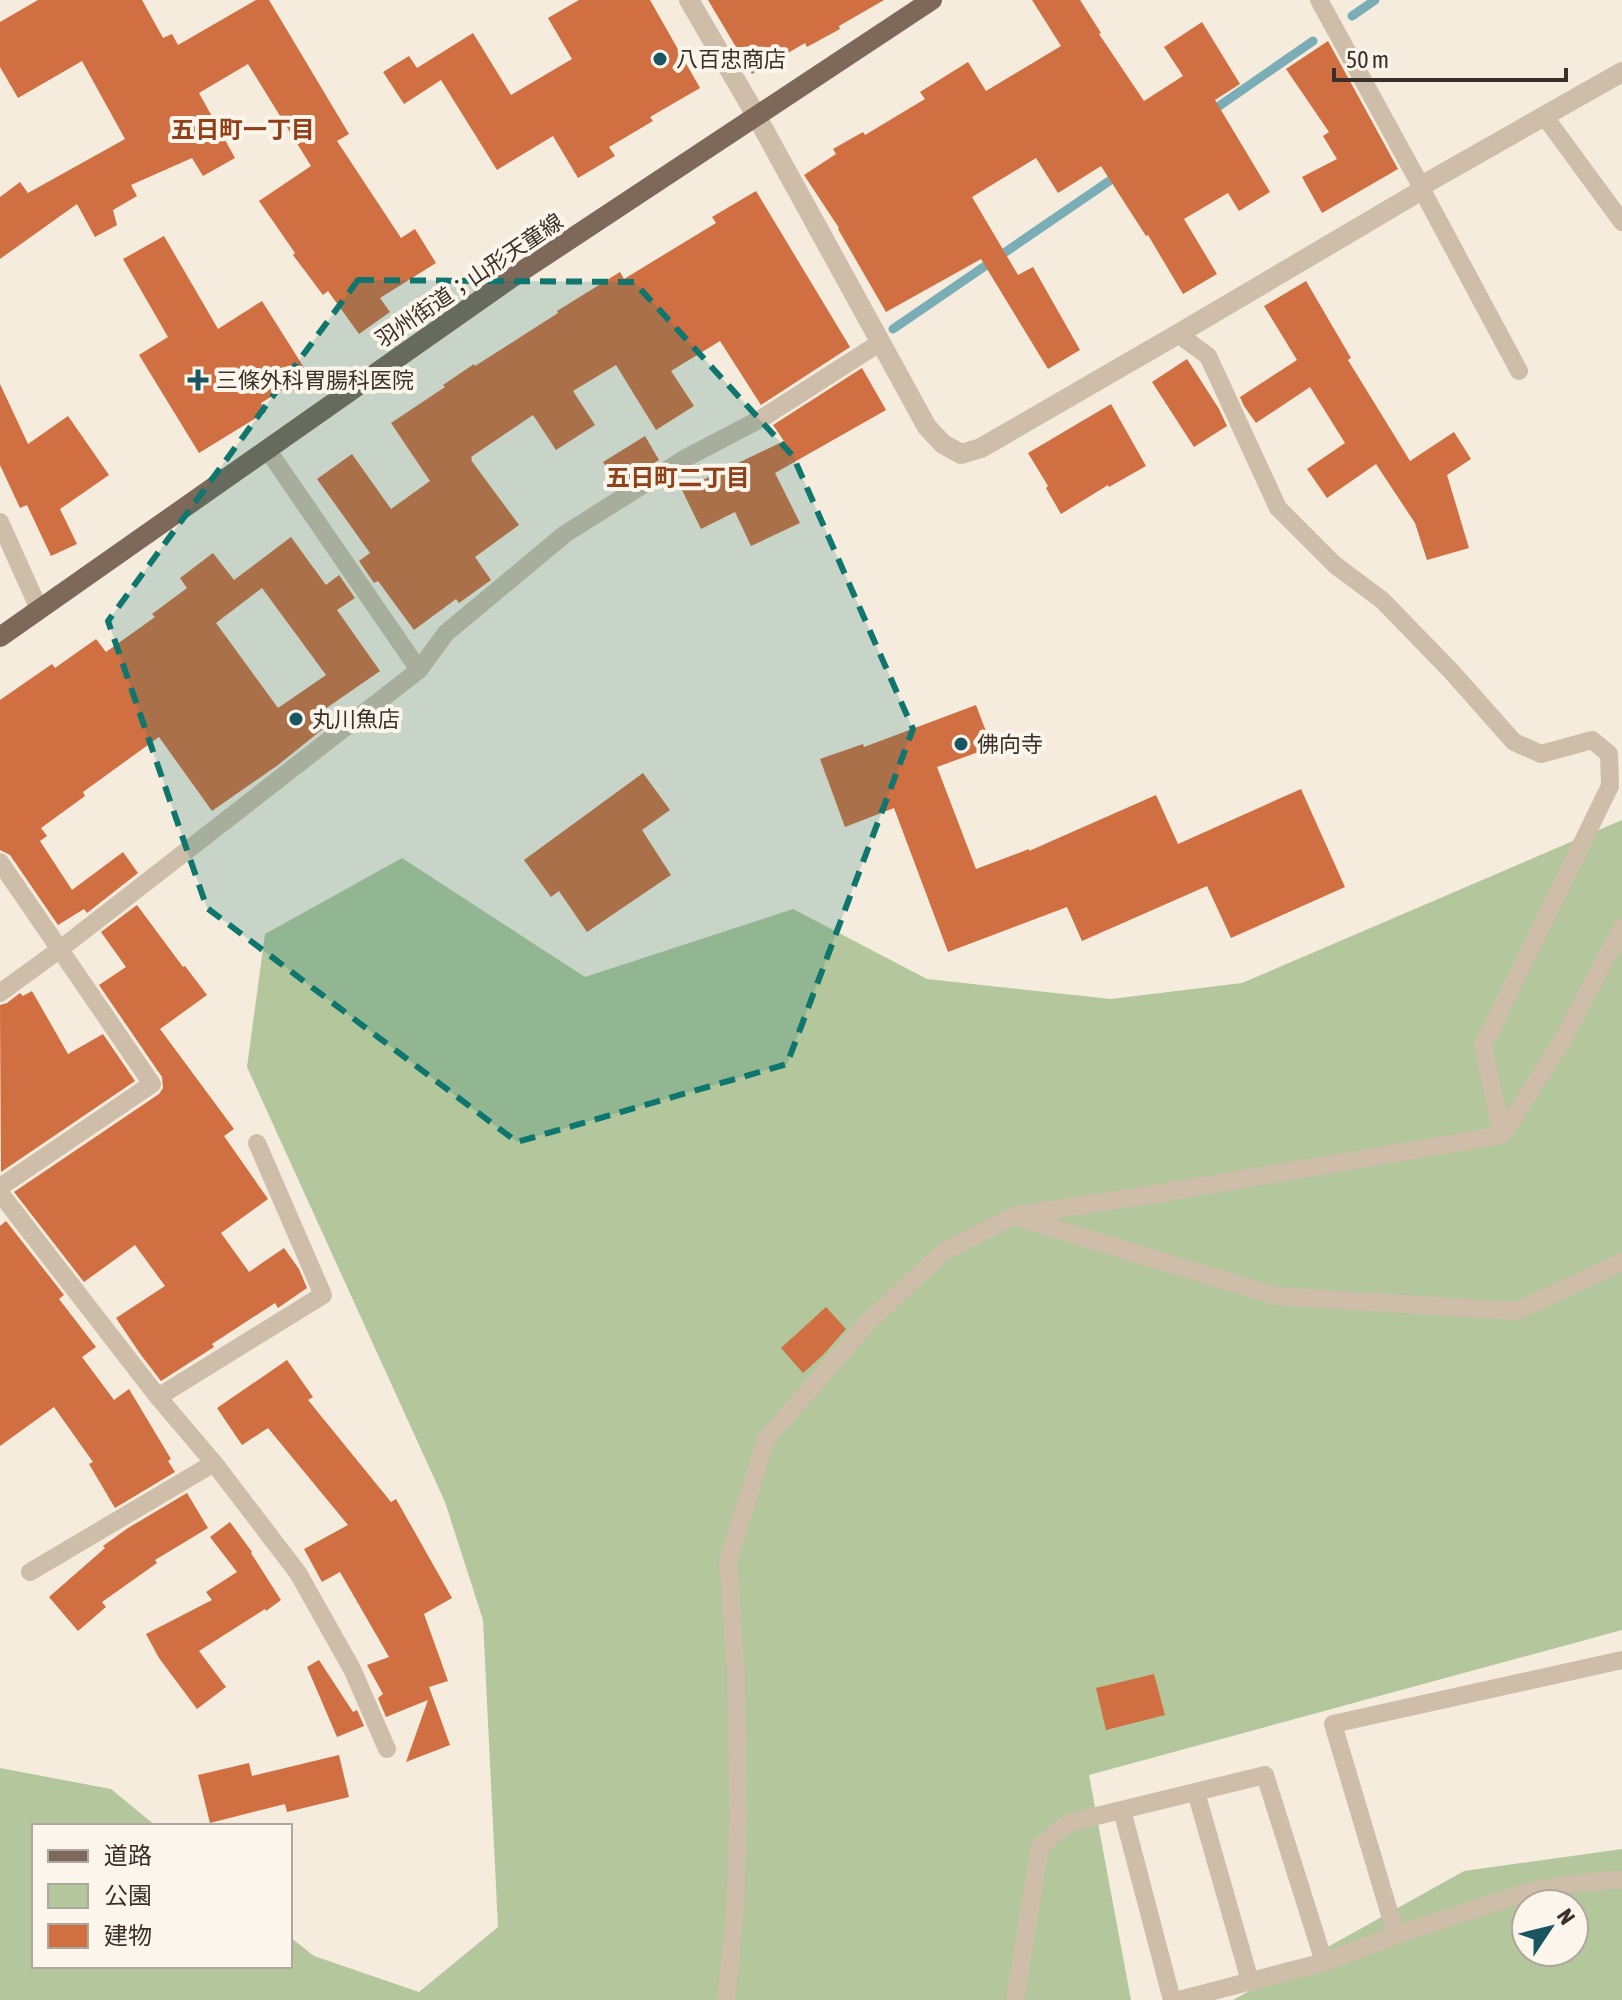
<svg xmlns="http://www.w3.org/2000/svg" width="1622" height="2000" font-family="'Asap Condensed','Noto Sans JP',sans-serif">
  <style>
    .green { fill: #b4c69c; fill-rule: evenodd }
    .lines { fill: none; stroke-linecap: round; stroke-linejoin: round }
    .stream { stroke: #7aadb5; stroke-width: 9 }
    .building { fill: #d06f41; fill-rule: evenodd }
    .lane { stroke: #cebda8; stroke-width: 18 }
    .street { stroke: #cebda8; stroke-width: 20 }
    .primary { stroke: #7e6859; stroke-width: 20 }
    .marked { fill: #0f766e; fill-opacity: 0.2; stroke: #0f766e; stroke-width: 6; stroke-dasharray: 16 10; stroke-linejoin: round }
    .poi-dot { fill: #1a5661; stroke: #fcf5eb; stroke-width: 3 }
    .labels { text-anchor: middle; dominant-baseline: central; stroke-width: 8; stroke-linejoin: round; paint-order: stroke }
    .poi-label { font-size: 22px; fill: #3b3029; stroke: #fcf5eb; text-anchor: start }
    .street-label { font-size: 22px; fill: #3b3029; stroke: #fcf5eb }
    .neighbourhood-label { font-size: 24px; font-weight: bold; fill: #91411a; stroke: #fcf5eb }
  </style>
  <rect width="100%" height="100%" fill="#f5ecde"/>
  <!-- green -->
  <g class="green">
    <path d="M1622,820V1630L1089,1775L1131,2000H0V1768L111,1789L156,1826H34V1966H290V1937L314,1956L419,1992L498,1927L483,1620L445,1502L247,1067L265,934L402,858L585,977L793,909L927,979L1111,999L1242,983Z"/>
    <path d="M1622,1849V2000H1233L1464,1871ZM1526,1904H1574V1952H1526Z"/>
  </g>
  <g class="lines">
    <!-- stream -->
    <g class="stream">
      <path d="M1352,16L1375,0"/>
      <path d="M1209,113L1313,41"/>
      <path d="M893,329L1118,175"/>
    </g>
  </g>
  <!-- building -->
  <g class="building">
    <path d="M38,0H142L163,38L172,34L178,45L256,0H269L349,134L337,141L401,238L415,229L436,263L380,298L390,312L359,334L328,291L323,295L293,255L295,253L259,201L311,166L248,64L199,93L235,158L203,176L192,158L131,185L137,196L113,210L117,225L95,237L77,204L0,259V197L20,182L28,193L125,139L82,61L18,98L0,67V22Z"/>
    <path d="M579,0H650L700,88L650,117L653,121L609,147L615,156L578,178L553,136L497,170L441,80L404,104L383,72L409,56L417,68L473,33L511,95L572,59L548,18Z"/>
    <path d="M708,0H884L839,26L840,29L807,47L805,43L752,74Z"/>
    <path d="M1032,0H1080L1101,33L1099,34L1144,101L1183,76L1164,47L1202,22L1240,84L1215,100L1270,192L1239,211L1228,193L1184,219L1217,274L1183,294L1148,235L1146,236L1101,166L1058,193L1036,158L972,197L1018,275L1033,267L1080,350L1048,369L981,259L886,312L838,229L839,228L804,175L836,154L833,149L863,132L865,135L925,99L920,92L968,62L986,91L1061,46Z"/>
    <path d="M1328,41L1398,169L1322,213L1302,177L1337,159L1323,136L1329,132L1286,69Z"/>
    <path d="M756,191L850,347L761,405L720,341L671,371L694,406L656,430L616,365L573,391L595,425L556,450L533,415L471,457L472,459L471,460L519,525L475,557L491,580L459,603L456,599L414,630L378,581L374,583L359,561L370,553L317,479L352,454L391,509L430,481L391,423L445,387L443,385L474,364L475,366L558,313L557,311L620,272L624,279L716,223L712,217Z"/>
    <path d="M164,236L218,329L262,301L308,374L261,403L266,412L199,453L139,355L168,337L123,259Z"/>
    <path d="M1306,281L1351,358L1348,360L1410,461L1454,432L1471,459L1447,475L1469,548L1427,560L1415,523L1376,464L1327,498L1307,469L1345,443L1310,387L1256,423L1244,406L1240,397L1297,360L1264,306Z"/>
    <path d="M1187,359L1219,409L1227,426L1194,447L1152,382Z"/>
    <path d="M862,368L886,410L775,473L800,523L751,546L735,512L701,529L682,490L784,441L773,425Z"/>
    <path d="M0,384L28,444L68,416L109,475L60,509L77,544L51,556L27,505L20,508L0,465Z"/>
    <path d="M1111,404L1146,466L1109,487L1108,485L1061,514L1046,488L1048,486L1028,453Z"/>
    <path d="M645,436L659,460L618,486L603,462Z"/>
    <path d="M291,537L326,585L339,575L355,598L337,610L380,671L315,716L324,728L278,765L212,811L159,737L83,792L85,796L41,828L47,836L40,841L72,890L123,852L138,873L87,913L84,909L58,925L10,855L0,850V700L52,664L55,668L96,639L106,652L155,617L152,614L187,588L180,578L213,553L234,580ZM262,588L326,675L278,708L216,623Z"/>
    <path d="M976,705L992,747L937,767L976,869L1029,849V851L1156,795L1178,844L1301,789L1345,887L1231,938L1207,886L1082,941L1067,907L948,952L894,808L845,827L820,759L863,744L864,747Z"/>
    <path d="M643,773L670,810L642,830L671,875L587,932L559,891L551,897L524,860Z"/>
    <path d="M137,905L183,967L185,966L207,995L160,1029L234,1129L224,1136L268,1199L221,1233L249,1272L284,1248L299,1269L307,1288L278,1308L275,1303L212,1344L214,1347L161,1381L141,1355L116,1318L165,1286L135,1245L84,1282L14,1192L159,1094L163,1088L162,1077L99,985L126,967L101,932Z"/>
    <path d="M32,991L68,1054L103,1034L135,1081L1,1172L0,1005L7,1003L20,993L23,996Z"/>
    <path d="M6,1221L64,1295L59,1299L96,1347L82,1357L114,1400L129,1389L171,1459L168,1461L175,1472L115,1508L89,1464L93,1462L54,1407L0,1446V1226Z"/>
    <path d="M826,1307L846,1329L823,1355L803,1373L781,1348Z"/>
    <path d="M287,1360L313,1397L308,1400L391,1502L396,1499L452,1598L424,1614L448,1681L429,1687L450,1745L406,1762L428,1700L386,1717L378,1698L383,1694L367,1665L389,1657L340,1572L322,1582L304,1549L348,1525L268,1428L242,1445L217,1408Z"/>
    <path d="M187,1493L208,1528L155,1560L157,1563L102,1602L106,1607L78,1631L49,1597L105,1548L103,1546L128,1528Z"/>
    <path d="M230,1522L252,1552L251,1553L281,1600L266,1611L265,1609L199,1651L226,1687L197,1709L159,1658L146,1634L212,1600L206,1592L237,1572L210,1537Z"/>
    <path d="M319,1660L353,1712L357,1710L364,1726L337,1737L307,1667Z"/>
    <path d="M1154,1674L1165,1715L1106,1730L1096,1688Z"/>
    <path d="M339,1755L349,1797L287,1812L285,1804L210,1823L198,1775L249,1763L252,1776Z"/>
  </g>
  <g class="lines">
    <!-- lane -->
    <g class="lane">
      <path d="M1319,0L1421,186"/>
      <path d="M1545,117L1622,222"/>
      <path d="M1422,190L1519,371"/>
      <path d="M1178,334L1208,356L1278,508L1335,565L1382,600L1451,671L1514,742L1541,754L1592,740L1609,754L1610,786L1483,1046L1502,1135"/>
      <path d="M267,449L419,670L446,633L565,534L684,459L764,417L881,342"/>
      <path d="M0,522L39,609"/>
      <path d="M0,862L152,1084L0,1187"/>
      <path d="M0,993L59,950L419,670"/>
      <path d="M0,1193L158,1397L214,1463L298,1573L352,1669L387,1749"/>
      <path d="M1018,1215L1156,1194L1502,1135L1559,1046L1622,928"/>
      <path d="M158,1397L323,1295L257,1143"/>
      <path d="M30,1572L214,1463"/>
      <path d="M1196,1792L1250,1981"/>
      <path d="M1122,1810L1172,2000"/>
      <path d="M1396,1935L1333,1724L1622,1660"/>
      <path d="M726,2000L735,1913L738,1813L736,1674L728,1561L766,1439L868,1322L944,1251L1013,1216L1276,1296L1516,1311L1622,1262"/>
      <path d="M1015,2000L1040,1846L1068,1823L1265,1775L1324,1962"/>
      <path d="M1179,2000L1324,1962L1396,1935L1521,1894L1560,1886L1608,1880H1622"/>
    </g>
    <!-- street -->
    <path class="street" d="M689,0L757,117L927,427L943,444L961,454L981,448L1178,334L1422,190L1421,186L1622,72"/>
    <!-- primary -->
    <path class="primary" d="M0,637L510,279L932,0"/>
  </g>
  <!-- marked area -->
  <path class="marked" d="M358,280L634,282L793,456L913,729L787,1064L517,1142L207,908L108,621Z"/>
  <!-- markers -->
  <g class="poi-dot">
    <circle cx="660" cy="59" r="8"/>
    <path d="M194 368h8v8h8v8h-8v8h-8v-8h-8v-8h8z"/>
    <circle cx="296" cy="719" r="8"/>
    <circle cx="961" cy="744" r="8"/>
  </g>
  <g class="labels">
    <!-- poi labels -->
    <g class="poi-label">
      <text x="676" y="59">八百忠商店</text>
      <text x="216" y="380">三條外科胃腸科医院</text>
      <text x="312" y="719">丸川魚店</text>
      <text x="977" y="744">佛向寺</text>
    </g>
    <!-- street labels -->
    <g class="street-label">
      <text transform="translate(469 280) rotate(-34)">羽州街道；山形天童線</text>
    </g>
    <!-- neighbourhood labels -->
    <g class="neighbourhood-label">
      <text x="243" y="129">五日町一丁目</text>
      <text x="678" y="477">五日町二丁目</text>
    </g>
  </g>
  <!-- legend -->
  <rect x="32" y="1824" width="260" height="144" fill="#fcf5eb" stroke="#afa69d" stroke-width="2"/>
  <rect x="48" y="1850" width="40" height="12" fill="#7e6859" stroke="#afa69d" stroke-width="2"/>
  <text x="104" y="1864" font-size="24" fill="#3b3029">道路</text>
  <rect x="48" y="1884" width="40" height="24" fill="#b4c69c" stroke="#afa69d" stroke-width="2"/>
  <text x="104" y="1904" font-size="24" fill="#3b3029">公園</text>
  <rect x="48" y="1924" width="40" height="24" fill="#d06f41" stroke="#afa69d" stroke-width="2"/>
  <text x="104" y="1944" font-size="24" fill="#3b3029">建物</text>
  <!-- north arrow -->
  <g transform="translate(1550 1928) rotate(55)"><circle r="38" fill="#fcf5eb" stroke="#afa69d" stroke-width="2"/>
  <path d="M0-6L14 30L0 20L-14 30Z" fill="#1a5661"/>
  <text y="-12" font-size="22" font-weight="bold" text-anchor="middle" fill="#3b3029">N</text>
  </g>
  <!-- scale -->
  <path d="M1334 68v12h232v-12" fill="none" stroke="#3b3029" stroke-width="4"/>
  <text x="1346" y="68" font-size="24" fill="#3b3029" stroke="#fcf5eb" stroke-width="6" paint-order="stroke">50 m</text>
</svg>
